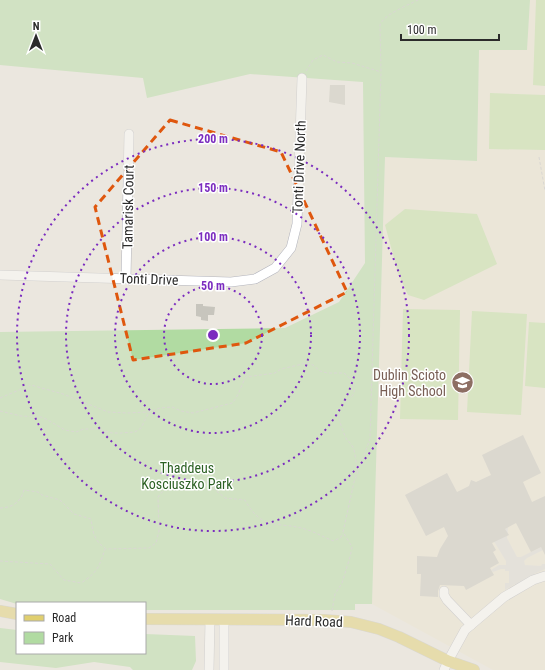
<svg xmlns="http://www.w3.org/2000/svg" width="545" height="670" font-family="'Roboto Condensed',sans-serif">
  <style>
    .education { fill: #ebe4d1 }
    .green { fill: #b1dba2 }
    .pitch { fill: #c0e1a0 }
    .plaza { fill: #dcdad6 }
    .building { fill: #c7c5bd }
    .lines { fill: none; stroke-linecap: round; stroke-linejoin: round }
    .minor-casing { stroke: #b3b4bd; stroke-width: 10 }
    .major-casing { stroke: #c4c4c4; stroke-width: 12 }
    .path { stroke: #c4c4c4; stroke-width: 1; stroke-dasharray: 3 2; stroke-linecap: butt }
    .minor { stroke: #fff; stroke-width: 9 }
    .major { stroke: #e0cf6f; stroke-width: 11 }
    .marked { fill: none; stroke: #df570e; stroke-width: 3; stroke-dasharray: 8 5; stroke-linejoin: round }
    .ring { fill: none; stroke: #7b2cbf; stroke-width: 2; stroke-dasharray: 2 4 }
    .labels { text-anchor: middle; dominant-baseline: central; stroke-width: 3; stroke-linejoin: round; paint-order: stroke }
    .street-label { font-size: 14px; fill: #2b2b2b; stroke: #fff }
    .education-label { font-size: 14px; fill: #785e54; stroke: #fff; text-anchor: end }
    .park-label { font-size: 14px; fill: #2b6023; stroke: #fff }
    .centre { fill: #7b2cbf; stroke: #fff; stroke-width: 2 }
    .ring-label { font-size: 12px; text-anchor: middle; font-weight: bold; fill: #7b2cbf; stroke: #fff; stroke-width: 3; stroke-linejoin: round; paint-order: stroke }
  </style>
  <rect width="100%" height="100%" fill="#ebe7df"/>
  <!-- education -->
  <path class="education" d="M530,0H545V670H493L372,604L385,157L477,161L479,50L527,49Z"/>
  <!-- green -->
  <g class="green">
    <path d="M0,0H530L527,50H479L477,161L385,157L372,604H355V610H145V603L17,604L0,599V332L285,328L339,302L365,263L363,82L250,74L147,98L143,78L0,65Z"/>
    <path d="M0,628L17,630V653H145V634L195,636L196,661L192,670H133L130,667L94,662L56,668L0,662Z"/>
  </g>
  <!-- pitch -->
  <g class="pitch">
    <path d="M536,0H545V86L533,85Z"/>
    <path d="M490,93L545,95V150L489,149Z"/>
    <path d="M405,209L477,214L497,264L424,300L408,295L398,273L385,225Z"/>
    <path d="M403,309L460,310L458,420L400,419Z"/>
    <path d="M472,311L527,314L521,415L467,412Z"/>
    <path d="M529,322L545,323V388L525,386Z"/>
  </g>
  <!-- plaza -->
  <path class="plaza" d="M508,527L507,538L517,557H521L541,547L543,550L527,558L524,561L525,565L541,566L542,564H545V569L534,574L537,579L518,589L515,584L505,590V583H509V571H505V569H501L493,572L491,570L499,565H506V561L495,543L491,540Z"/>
  <!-- building -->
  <g class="building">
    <path d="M330,85H345V105L329,102Z"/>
    <path d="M196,304H203V306L215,307L214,315H208V321L201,320V317L196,316Z"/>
    <path d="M523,435L541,473L523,482L532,502L545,496V555L541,547L531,552L516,523L505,529L509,535L492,543L496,550L493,552L499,563L490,568L494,575L466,590L464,586L440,585L438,591V597L420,596L421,574H417V556L437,557L440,549L448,536L444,527L426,536L405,495L447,473L457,492L469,486L471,480L476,482L491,475L482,455Z"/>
  </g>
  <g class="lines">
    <defs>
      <g id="minor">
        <path d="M0,275L231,282L255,279L275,268L291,248L297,224L302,78"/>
        <path d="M126,279L129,134"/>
        <path d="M444,591V595L447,600L471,625"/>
        <path d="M224,619V670"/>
        <path d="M209,670L210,619"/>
        <path d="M444,670L448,661L465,630L504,597L533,580L545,576"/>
      </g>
      <g id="major">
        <path d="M0,611L17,614"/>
        <path d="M145,619L324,620L351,622L379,629L399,637L448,661L474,670"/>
      </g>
    </defs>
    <!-- minor casing -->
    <use href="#minor" class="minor-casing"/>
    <!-- major casing -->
    <use href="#major" class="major-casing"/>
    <!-- path -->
    <g class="path">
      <path d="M306,71L313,60L323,55L337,62L352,63L381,72"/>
      <path d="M539,157L545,191"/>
      <path d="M0,398L31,385L63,394L108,412L127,413L149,412L160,408L172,407L181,411L193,413L232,403C238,398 241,385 246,377L275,373L281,369L307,363L313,365L320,371L327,373H344C352,379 360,391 349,399C343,403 339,405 339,413C339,422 343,432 347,440C350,443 353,446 354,450C356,457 356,465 357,472"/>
      <path d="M0,411L21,416L41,417L46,419L65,430L76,432L84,429H98L112,433H121L135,432L141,428L149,412"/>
      <path d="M0,508C12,508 21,502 24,490L38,492L42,495L60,500L74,514L91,519C93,532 94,541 105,548"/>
      <path d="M0,561L50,564L64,580L81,583C98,572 99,567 105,549L149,548L156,543L159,531L158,497L171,481L206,482L225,498L245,500C263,533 279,520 308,530C317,533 325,538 334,541L341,537L343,533"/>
      <path d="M332,611L335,594L342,583L350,557L352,547L343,532L354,482L370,439L381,72L380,25C383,15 408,5 418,0"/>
    </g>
    <!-- minor -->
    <use href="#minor" class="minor"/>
    <!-- major -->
    <use href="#major" class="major"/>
  </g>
  <!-- marked area -->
  <path d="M0 0H545V670H0ZM170,120L281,152L347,292L246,343L133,360L95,207Z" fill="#ebe7df" fill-opacity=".55" fill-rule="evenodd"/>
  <path class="marked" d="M170,120L281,152L347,292L246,343L133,360L95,207Z"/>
  <!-- distance rings -->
  <g class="ring">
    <circle cx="213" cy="335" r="49"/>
    <circle cx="213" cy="335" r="98"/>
    <circle cx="213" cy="335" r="147"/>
    <circle cx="213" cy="335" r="196"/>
  </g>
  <!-- icons -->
  <defs>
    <symbol id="school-disc" viewBox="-11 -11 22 22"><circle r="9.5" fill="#8d6e63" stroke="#fff"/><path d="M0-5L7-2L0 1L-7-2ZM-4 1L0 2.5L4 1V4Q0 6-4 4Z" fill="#fff"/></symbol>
  </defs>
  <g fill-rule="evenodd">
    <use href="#school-disc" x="450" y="370" width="25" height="25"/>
  </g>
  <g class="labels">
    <!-- street labels -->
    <g class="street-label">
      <text transform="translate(299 167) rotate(-88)">Tonti Drive North</text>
      <text transform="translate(128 207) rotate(-89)">Tamarisk Court</text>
      <text transform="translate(149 279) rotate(2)">Tonti Drive</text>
      <text transform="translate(314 621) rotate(2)">Hard Road</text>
    </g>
    <!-- education labels -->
    <g class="education-label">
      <text x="446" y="375">Dublin Scioto<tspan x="446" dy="16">High School</tspan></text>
    </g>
    <!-- park labels -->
    <g class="park-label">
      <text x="187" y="468">Thaddeus<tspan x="187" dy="16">Kosciuszko Park</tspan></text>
    </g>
  </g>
  <circle cx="213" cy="335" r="6" class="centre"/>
  <g class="ring-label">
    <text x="213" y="143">200 m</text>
    <text x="213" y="192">150 m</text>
    <text x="213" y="241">100 m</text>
    <text x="213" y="290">50 m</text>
  </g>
  <!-- legend -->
  <rect x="16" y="602" width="130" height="52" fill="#ffffff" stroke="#aaaaaa"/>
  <rect x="24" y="615" width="20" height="6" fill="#e0cf6f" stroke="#aaaaaa"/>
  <text x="52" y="622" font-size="12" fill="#2b2b2b">Road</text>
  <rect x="24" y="632" width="20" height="12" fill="#b1dba2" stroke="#aaaaaa"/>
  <text x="52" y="642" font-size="12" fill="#2b2b2b">Park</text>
  <!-- north arrow -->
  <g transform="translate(36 36)" stroke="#ffffff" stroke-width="3" paint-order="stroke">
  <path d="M0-3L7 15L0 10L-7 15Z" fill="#2b2b2b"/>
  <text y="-6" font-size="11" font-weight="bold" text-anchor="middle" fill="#2b2b2b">N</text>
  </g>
  <!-- scale -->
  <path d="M401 34v6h98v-6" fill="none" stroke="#2b2b2b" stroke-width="2"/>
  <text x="407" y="34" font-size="12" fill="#2b2b2b" stroke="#ffffff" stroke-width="3" paint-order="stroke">100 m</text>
</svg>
